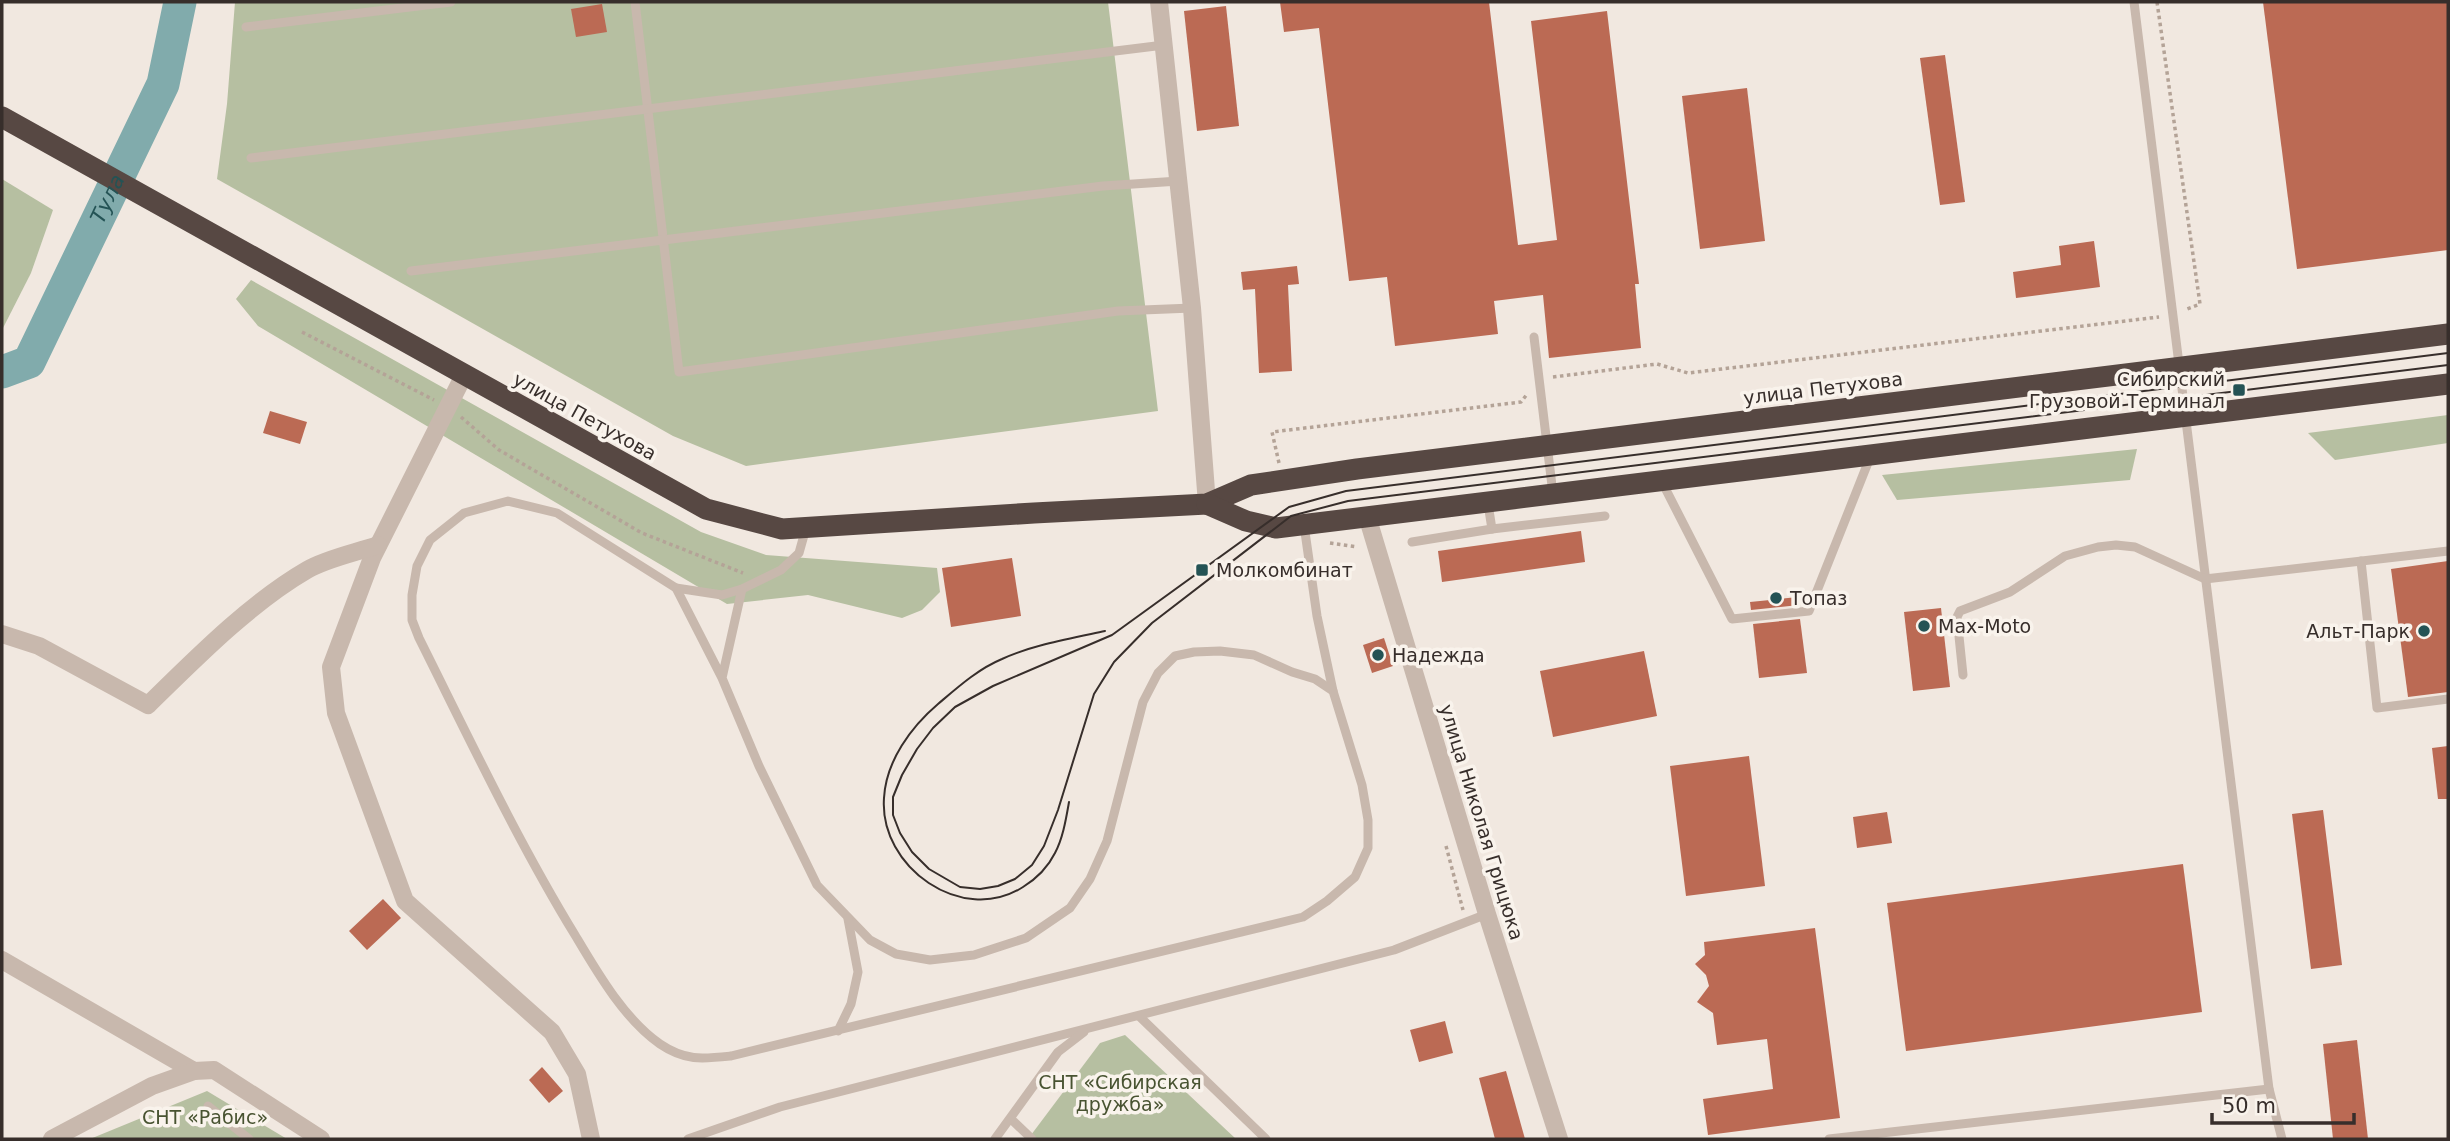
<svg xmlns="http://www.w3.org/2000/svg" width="2450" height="1141" font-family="'DejaVu Sans',sans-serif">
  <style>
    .green { fill: #b6bfa1 }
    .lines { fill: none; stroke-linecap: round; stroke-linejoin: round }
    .river { stroke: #81abac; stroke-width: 33 }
    .building { fill: #bb6a54 }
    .path { stroke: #b4a397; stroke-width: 3.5; stroke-dasharray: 3.5 3.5; stroke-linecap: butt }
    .lane { stroke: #c8b8ad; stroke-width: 9 }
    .street { stroke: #c8b8ad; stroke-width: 18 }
    .highway { stroke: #574843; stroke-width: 21 }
    .tram { stroke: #372e2b; stroke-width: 2 }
    .poi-dot { fill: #245355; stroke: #f9f3ec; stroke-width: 2.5 }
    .labels { text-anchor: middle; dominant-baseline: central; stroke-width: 7; stroke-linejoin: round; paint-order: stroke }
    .poi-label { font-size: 19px; fill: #372e2b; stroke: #f9f3ec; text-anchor: start }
    .street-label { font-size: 19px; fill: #372e2b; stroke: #f9f3ec }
    .park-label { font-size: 19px; fill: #485331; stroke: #f9f3ec }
    .water-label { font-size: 21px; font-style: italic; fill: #245355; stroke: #f9f3ec }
  </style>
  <rect width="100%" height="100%" fill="#f1e8e0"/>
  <!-- green -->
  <g class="green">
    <path d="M235,2H1108L1158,411L746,466L673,436L217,179L227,104Z"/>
    <path d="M2,179L53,210L31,273L2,330Z"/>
    <path d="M251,280L701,532L766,555L937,568L940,592L922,610L902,618L808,595L727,604L258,326L236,299Z"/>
    <path d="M2448,415V443L2335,460L2308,433Z"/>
    <path d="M2137,449L2130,480L1897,500L1882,475Z"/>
    <path d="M1125,1035L1236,1139H1028L1100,1043Z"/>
    <path d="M207,1091L287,1139H90Z"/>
  </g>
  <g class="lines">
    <!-- river -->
    <path class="river" id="s1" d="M2,372L29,362L163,84L180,2"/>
  </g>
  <!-- building -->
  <g class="building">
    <path d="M1280,2H1489L1518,245L1557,240L1531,21L1607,11L1639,284H1635L1641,348L1549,358L1543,295L1494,301L1498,334L1395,346L1387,277L1349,281L1319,28L1284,32Z"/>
    <path d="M2263,2H2448V250L2297,269Z"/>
    <path d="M602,4L607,32L576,37L571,9Z"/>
    <path d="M1226,6L1239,126L1197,131L1184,11Z"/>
    <path d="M1945,55L1965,202L1940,205L1920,58Z"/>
    <path d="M1747,88L1765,241L1700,249L1682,96Z"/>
    <path d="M2094,241L2100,287L2016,298L2013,272L2061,265L2059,246Z"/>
    <path d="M1297,266L1299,284L1288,285L1292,371L1259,373L1255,289L1243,290L1241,272Z"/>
    <path d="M270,411L307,422L300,444L263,433Z"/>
    <path d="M1581,531L1585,562L1442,582L1438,551Z"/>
    <path d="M1012,558L1021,616L951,627L942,568Z"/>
    <path d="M2448,561V692L2408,697L2391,569Z"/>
    <path d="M1798,597L1799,605L1751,610L1750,602Z"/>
    <path d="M1941,608L1950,687L1913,691L1904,612Z"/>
    <path d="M1800,619L1807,673L1759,678L1753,624Z"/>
    <path d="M1384,638L1393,666L1372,673L1363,645Z"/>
    <path d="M1644,651L1657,716L1553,737L1540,671Z"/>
    <path d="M2448,746V799H2438L2432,748Z"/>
    <path d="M1749,756L1765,886L1686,896L1670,766Z"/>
    <path d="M2323,810L2342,965L2311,969L2292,814Z"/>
    <path d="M1887,812L1892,843L1857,848L1853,817Z"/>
    <path d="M2183,864L2202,1012L1906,1051L1887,903Z"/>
    <path d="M383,899L401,918L367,950L349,931Z"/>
    <path d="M1815,928L1840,1118L1708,1135L1703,1099L1773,1089L1767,1039L1717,1045L1713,1013L1697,1002L1709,986L1706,975L1695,964L1705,955L1704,942Z"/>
    <path d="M1445,1021L1453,1053L1419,1062L1410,1030Z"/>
    <path d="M2357,1040L2368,1139H2333L2323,1044Z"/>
    <path d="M542,1067L563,1091L549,1103L529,1080Z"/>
    <path d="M1506,1071L1525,1139H1495L1479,1078Z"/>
  </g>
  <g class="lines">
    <!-- path -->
    <g class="path">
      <path d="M2157,2L2200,304L2187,309"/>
      <path d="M302,332L434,400"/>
      <path d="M1553,377L1657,364L1688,373L2159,317"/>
      <path d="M461,417L499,450L642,533L743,573"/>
      <path d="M1279,463L1272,432L1521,402L1528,393"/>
      <path d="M1330,543L1357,547"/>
      <path d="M1446,846L1463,910"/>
    </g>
    <!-- lane -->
    <g class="lane">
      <path d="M635,2L679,372L1118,311L1192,308"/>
      <path d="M2134,2L2269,1089L2282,1139"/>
      <path d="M246,27L451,2"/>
      <path d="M251,158L1164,45"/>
      <path d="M411,271L1103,186L1179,181"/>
      <path d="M1534,337L1553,494"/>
      <path d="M1662,482L1732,619L1809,611L1871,455"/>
      <path d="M1488,504L1492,529"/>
      <path d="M1304,525L1317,616L1333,691"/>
      <path d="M1412,542L1492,529L1605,516"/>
      <path d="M2361,561L2377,708L2448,699"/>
      <path d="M676,588L722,595L742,589L781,570L799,553L806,528"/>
      <path d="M1963,675L1957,617L1960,611L2010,592L2065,556L2098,547L2116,545L2135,547L2205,579L2448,551"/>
      <path d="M722,678L676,588L557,513L508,501L464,513L430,540L417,566L412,595V620L419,638C469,738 517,840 575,935C597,972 624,1019 660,1044C685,1061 702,1059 731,1056L1303,917L1327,901L1355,877L1368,848V820L1362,785L1333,691L1315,679L1292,672L1254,655L1220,651L1194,652L1175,656L1158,673L1143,702L1107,841L1090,879L1070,908L1026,938L974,955L930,960L896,954L870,940L817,885L759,766L722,678L742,589"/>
      <path d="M1139,1016L1266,1139"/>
      <path d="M838,1031L851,1004L858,972L848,919"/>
      <path d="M208,1106L249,1139"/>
      <path d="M1011,1119L1032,1139"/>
      <path d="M688,1139L780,1107L1394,950L1487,914"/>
      <path d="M995,1139L1058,1052L1084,1032"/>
      <path d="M1829,1139L2269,1089"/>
    </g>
    <!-- street -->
    <g class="street">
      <path d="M1159,2L1192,308L1207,504"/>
      <path d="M464,375L372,558L331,667L336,713L405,901L552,1032L577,1074L591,1139"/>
      <path d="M1367,516L1487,914L1559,1139"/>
      <path d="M2,634L39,646L148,705C195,659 250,603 307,570C328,558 355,553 378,545"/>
      <path d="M2,960L194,1071L214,1070L321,1139"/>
      <path d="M52,1139L152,1086L194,1071"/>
    </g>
    <!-- highway -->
    <g class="highway">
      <path d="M2,117L706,509L782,529L1034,513L1207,504L1251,485L1357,469L2448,334"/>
      <path d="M1207,504L1246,521L1276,528L2448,384"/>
    </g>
    <!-- tram -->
    <g class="tram">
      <path d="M2448,353L1346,491L1289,507L1112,635L993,686L955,707L933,728L917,749L902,775L893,797V815L900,833L912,852L929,869L960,887L980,889L998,886L1015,879L1032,865L1044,846L1058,810L1094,694L1114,662L1152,623L1291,516L1348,501L2448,365"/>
      <path d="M1069,802C1066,819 1063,838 1055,853C1048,867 1036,879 1023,887C962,926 879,867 884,798C886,761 911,727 938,704C958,687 978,669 1002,659C1032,645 1072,638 1105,631"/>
    </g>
  </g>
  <!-- markers -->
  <g class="poi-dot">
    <rect x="2232" y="383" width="14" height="14" rx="3.5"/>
    <rect x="1195" y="563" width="14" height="14" rx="3.5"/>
    <circle cx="1776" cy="598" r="7"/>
    <circle cx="1924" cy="626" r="7"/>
    <circle cx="2424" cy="631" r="7"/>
    <circle cx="1378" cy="655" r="7"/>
  </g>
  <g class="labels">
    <!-- poi labels -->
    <g class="poi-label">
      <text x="2225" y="379" text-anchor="end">Сибирский<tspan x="2225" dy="22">Грузовой Терминал</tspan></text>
      <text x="1216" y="570">Молкомбинат</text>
      <text x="1790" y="598">Топаз</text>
      <text x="1938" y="626">Max-Moto</text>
      <text x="2410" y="631" text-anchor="end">Альт-Парк</text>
      <text x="1392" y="655">Надежда</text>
    </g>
    <!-- street labels -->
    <g class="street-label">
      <text transform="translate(1823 388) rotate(-7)">улица Петухова</text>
      <text transform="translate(585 416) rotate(29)">улица Петухова</text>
      <text transform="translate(1482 822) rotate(73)">улица Николая Грицюка</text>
    </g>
    <!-- park labels -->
    <g class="park-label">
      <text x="1120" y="1082">СНТ «Сибирская<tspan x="1120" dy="22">дружба»</tspan></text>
      <text x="205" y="1117">СНТ «Рабис»</text>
    </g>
    <!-- water labels -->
    <g class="water-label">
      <text stroke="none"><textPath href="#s1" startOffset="210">Тула</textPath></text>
    </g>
  </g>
  <!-- border -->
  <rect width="2450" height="1141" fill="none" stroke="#372e2b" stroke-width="7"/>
  <!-- scale -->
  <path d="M2212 1113v10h142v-10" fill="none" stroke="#372e2b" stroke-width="3.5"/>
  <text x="2222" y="1113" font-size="21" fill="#372e2b" stroke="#f9f3ec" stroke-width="5" paint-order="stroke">50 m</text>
</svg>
